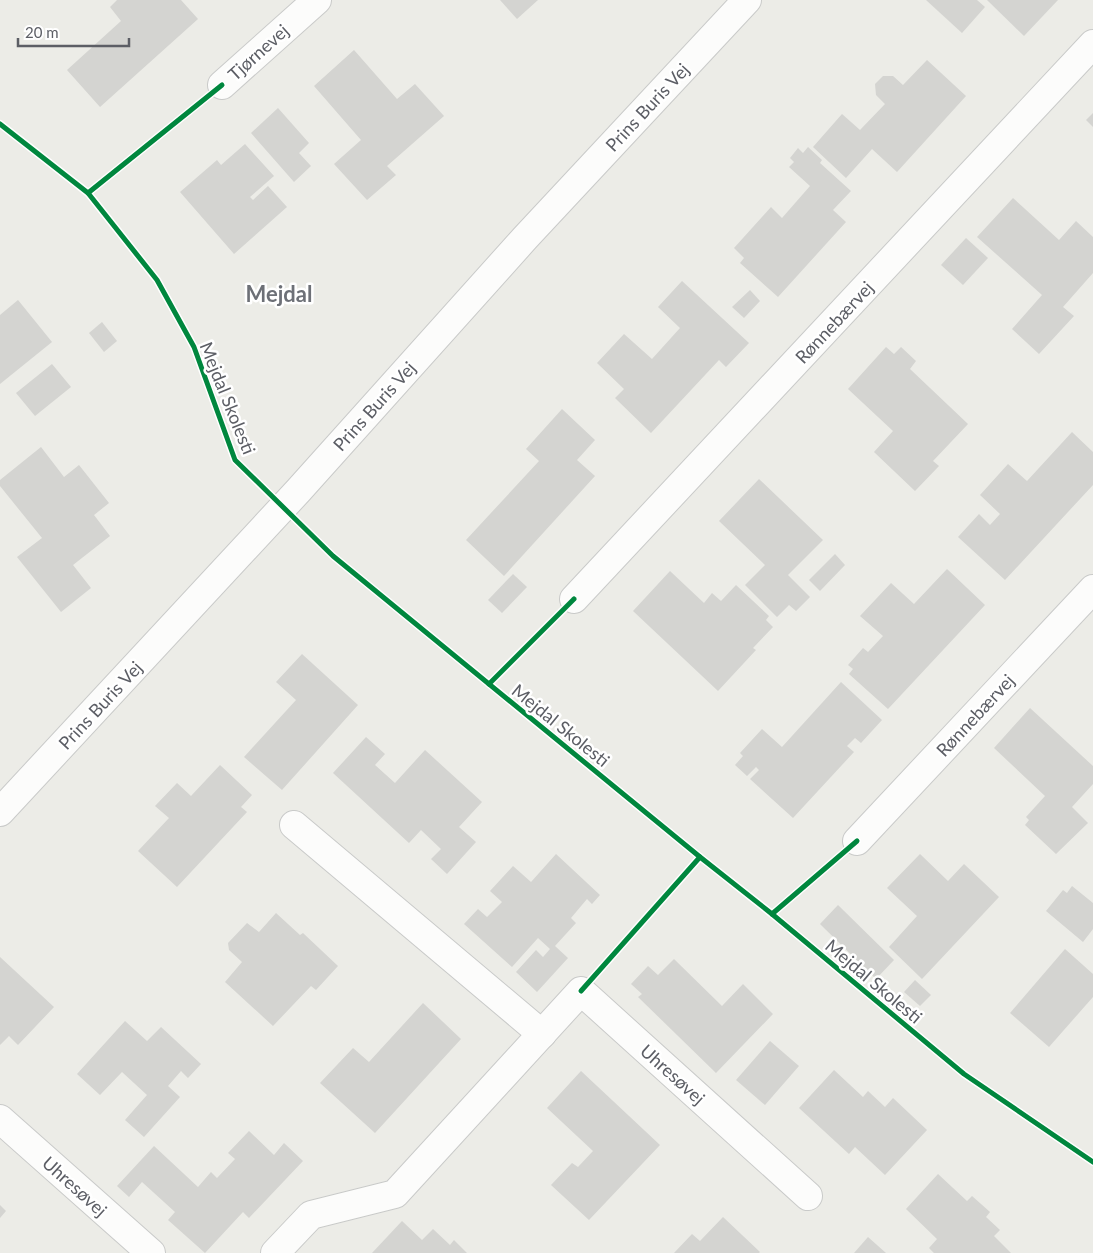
<svg xmlns="http://www.w3.org/2000/svg" width="1093" height="1253" font-family="Lato,sans-serif">
  <style>
    .building { fill: #d4d4d1 }
    .lines { fill: none; stroke-linecap: round; stroke-linejoin: round }
    .minor-casing { stroke: #c9cac9; stroke-width: 30 }
    .minor { stroke: #fcfcfb; stroke-width: 28 }
    .cycleway-casing { stroke: #fff; stroke-width: 8 }
    .cycleway { stroke: #00873e; stroke-width: 5 }
    .labels { text-anchor: middle; dominant-baseline: central; stroke-width: 5; stroke-linejoin: round; paint-order: stroke }
    .street-label { font-size: 18px; fill: #5c5e65; stroke: #fff }
    .district-label { font-size: 22px; font-weight: bold; fill: #6d7077; stroke: #fff }
  </style>
  <rect width="100%" height="100%" fill="#ecece7"/>
  <!-- building -->
  <g class="building">
    <path d="M117,0H181L198,19L100,107L67,70L121,21L110,7Z"/>
    <path d="M500,0H538L517,19Z"/>
    <path d="M926,0H977L985,7L962,33Z"/>
    <path d="M987,0H1058L1024,36Z"/>
    <path d="M354,50L397,99L415,84L444,116L387,166L396,175L367,200L334,164L361,140L314,86Z"/>
    <path d="M927,60L966,96L897,172L872,149L846,178L813,147L842,114L860,130L885,104L876,95L875,84L883,76H893L903,85Z"/>
    <path d="M278,108L309,143L299,153L311,166L294,182L251,133Z"/>
    <path d="M1093,113V127L1086,120Z"/>
    <path d="M245,144L274,176L250,197L253,200L268,186L287,207L234,254L180,192L217,160L221,165Z"/>
    <path d="M808,147L822,160L820,163L851,191L833,210L846,222L778,297L740,263L744,258L734,248L771,207L782,218L810,186L789,167L794,162L790,158L798,148L803,153Z"/>
    <path d="M1013,198L1059,240L1076,221L1093,237V273L1063,307L1074,316L1039,354L1012,329L1042,295L977,237Z"/>
    <path d="M966,238L988,258L963,285L941,265Z"/>
    <path d="M682,281L749,343L726,367L719,360L651,433L615,398L624,389L597,363L624,334L652,359L680,328L658,307Z"/>
    <path d="M750,290L760,301L744,318L732,307Z"/>
    <path d="M18,300L52,342L0,384V315Z"/>
    <path d="M102,322L117,341L104,352L89,333Z"/>
    <path d="M886,347L894,354L901,347L916,361L910,369L968,424L933,461L939,466L915,491L874,452L893,431L848,389Z"/>
    <path d="M52,364L71,387L35,416L16,393Z"/>
    <path d="M562,409L595,440L577,460L595,476L504,576L466,540L539,461L526,449Z"/>
    <path d="M1072,432L1093,452V485L1005,580L958,537L979,514L990,525L1000,514L980,495L1008,464L1027,481Z"/>
    <path d="M41,447L64,477L79,465L109,503L94,515L110,536L73,565L91,588L61,612L17,557L42,538L0,486V480Z"/>
    <path d="M759,479L823,540L788,575L810,597L796,611L789,605L777,617L745,585L765,565L719,521Z"/>
    <path d="M835,554L845,565L820,591L809,580Z"/>
    <path d="M947,569L985,605L888,709L849,674L853,669L848,665L863,648L868,652L883,636L860,616L891,583L914,604Z"/>
    <path d="M670,571L704,603L712,593L721,601L736,585L769,616L766,620L773,627L753,648L756,650L718,691L633,611Z"/>
    <path d="M513,574L527,587L502,613L488,600Z"/>
    <path d="M302,654L358,705L282,790L244,757L296,700L276,682Z"/>
    <path d="M841,682L882,720L861,743L855,738L847,746L854,752L793,818L750,779L759,770L756,767L747,776L735,765L743,756L740,753L762,729L782,747Z"/>
    <path d="M1030,708L1093,766V784L1072,807L1088,823L1056,854L1025,825L1029,820L1026,817L1045,796L994,748Z"/>
    <path d="M366,737L385,754L375,765L395,783L425,750L482,802L459,827L476,842L447,874L431,859L441,849L421,830L409,843L333,773Z"/>
    <path d="M220,765L252,795L241,807L247,812L177,887L138,851L169,818L155,806L177,783L191,796Z"/>
    <path d="M556,854L600,895L592,904L587,899L571,918L576,923L555,946L568,958L537,992L516,972L536,950L543,957L550,949L538,938L512,967L464,924L478,909L487,917L502,902L490,891L513,866L531,882Z"/>
    <path d="M920,854L948,881L964,864L999,897L922,979L889,947L917,916L887,888Z"/>
    <path d="M1072,886L1093,903V929L1083,942L1046,911L1063,890L1067,893Z"/>
    <path d="M838,905L894,960L876,979L820,924Z"/>
    <path d="M276,913L300,935L303,933L338,966L316,990L311,986L273,1026L225,982L242,962L229,950L228,943L247,923L259,932Z"/>
    <path d="M1065,949L1093,974V997L1049,1047L1010,1013Z"/>
    <path d="M0,957L54,1007L18,1045L9,1036L0,1045Z"/>
    <path d="M674,959L722,1006L743,984L773,1014L716,1073L638,997L642,994L631,984L648,966L658,975Z"/>
    <path d="M915,980L931,995L920,1006L904,992Z"/>
    <path d="M423,1003L461,1039L375,1133L320,1083L353,1048L369,1062Z"/>
    <path d="M125,1021L147,1041L161,1027L201,1064L188,1078L181,1071L168,1086L180,1097L144,1137L125,1120L147,1095L122,1072L100,1095L77,1074Z"/>
    <path d="M770,1041L799,1066L765,1105L736,1080Z"/>
    <path d="M834,1070L863,1097L868,1091L885,1107L893,1098L927,1130L885,1175L855,1147L849,1154L799,1108Z"/>
    <path d="M581,1071L660,1145L589,1220L551,1185L572,1163L578,1167L593,1151L547,1108Z"/>
    <path d="M249,1131L274,1155L284,1143L303,1161L249,1218L243,1212L205,1253L168,1220L175,1212L142,1182L129,1197L117,1186L154,1146L198,1187L211,1172L217,1178L235,1159L228,1153Z"/>
    <path d="M938,1174L967,1201L972,1196L990,1212L986,1217L1000,1230L994,1236L1011,1253H934L929,1248L937,1239L906,1209Z"/>
    <path d="M0,1205L6,1211L0,1218Z"/>
    <path d="M723,1217L760,1252L759,1253H674L692,1234L700,1241Z"/>
    <path d="M402,1221L422,1240L433,1229L450,1245L454,1240L467,1253H372Z"/>
    <path d="M868,1237L886,1253H854Z"/>
  </g>
  <g class="lines">
    <defs>
      <g id="minor">
        <path d="M222,85L317,0"/>
        <path d="M574,599L1093,44"/>
        <path d="M0,812L298,491L525,238L747,0"/>
        <path d="M294,825L542,1034"/>
        <path d="M857,841L1093,589"/>
        <path d="M0,1119L151,1253"/>
        <path d="M275,1253L311,1215L395,1194L581,991L808,1196"/>
      </g>
    </defs>
    <!-- minor casing -->
    <use href="#minor" class="minor-casing"/>
    <!-- minor -->
    <use href="#minor" class="minor"/>
    <defs>
      <g id="cycleway">
        <path d="M0,124L88,193L157,280L194,347L235,460L333,556L700,857L772,914L964,1074L1093,1162"/>
        <path d="M88,193L222,85"/>
        <path d="M489,684L574,599"/>
        <path d="M772,914L857,841"/>
        <path d="M581,991L700,857"/>
      </g>
    </defs>
    <!-- cycleway casing -->
    <use href="#cycleway" class="cycleway-casing"/>
    <!-- cycleway -->
    <use href="#cycleway" class="cycleway"/>
  </g>
  <g class="labels">
    <!-- street labels -->
    <g class="street-label">
      <text transform="translate(258 52) rotate(-42)">Tjørnevej</text>
      <text transform="translate(647 107) rotate(-47)">Prins Buris Vej</text>
      <text transform="translate(834 322) rotate(-47)">Rønnebærvej</text>
      <text transform="translate(228 398) rotate(68)">Mejdal Skolesti</text>
      <text transform="translate(374 406) rotate(-48)">Prins Buris Vej</text>
      <text transform="translate(100 705) rotate(-47)">Prins Buris Vej</text>
      <text transform="translate(975 715) rotate(-47)">Rønnebærvej</text>
      <text transform="translate(561 725) rotate(39)">Mejdal Skolesti</text>
      <text transform="translate(874 981) rotate(40)">Mejdal Skolesti</text>
      <text transform="translate(673 1074) rotate(42)">Uhresøvej</text>
      <text transform="translate(75 1186) rotate(42)">Uhresøvej</text>
    </g>
    <!-- district labels -->
    <g class="district-label">
      <text x="279" y="293">Mejdal</text>
    </g>
  </g>
  <!-- scale -->
  <path d="M18 38v8h111v-8" fill="none" stroke="#5c5e65" stroke-width="2.5"/>
  <text x="25" y="38" font-size="15" fill="#5c5e65" stroke="#ffffff" stroke-width="4" paint-order="stroke">20 m</text>
</svg>
